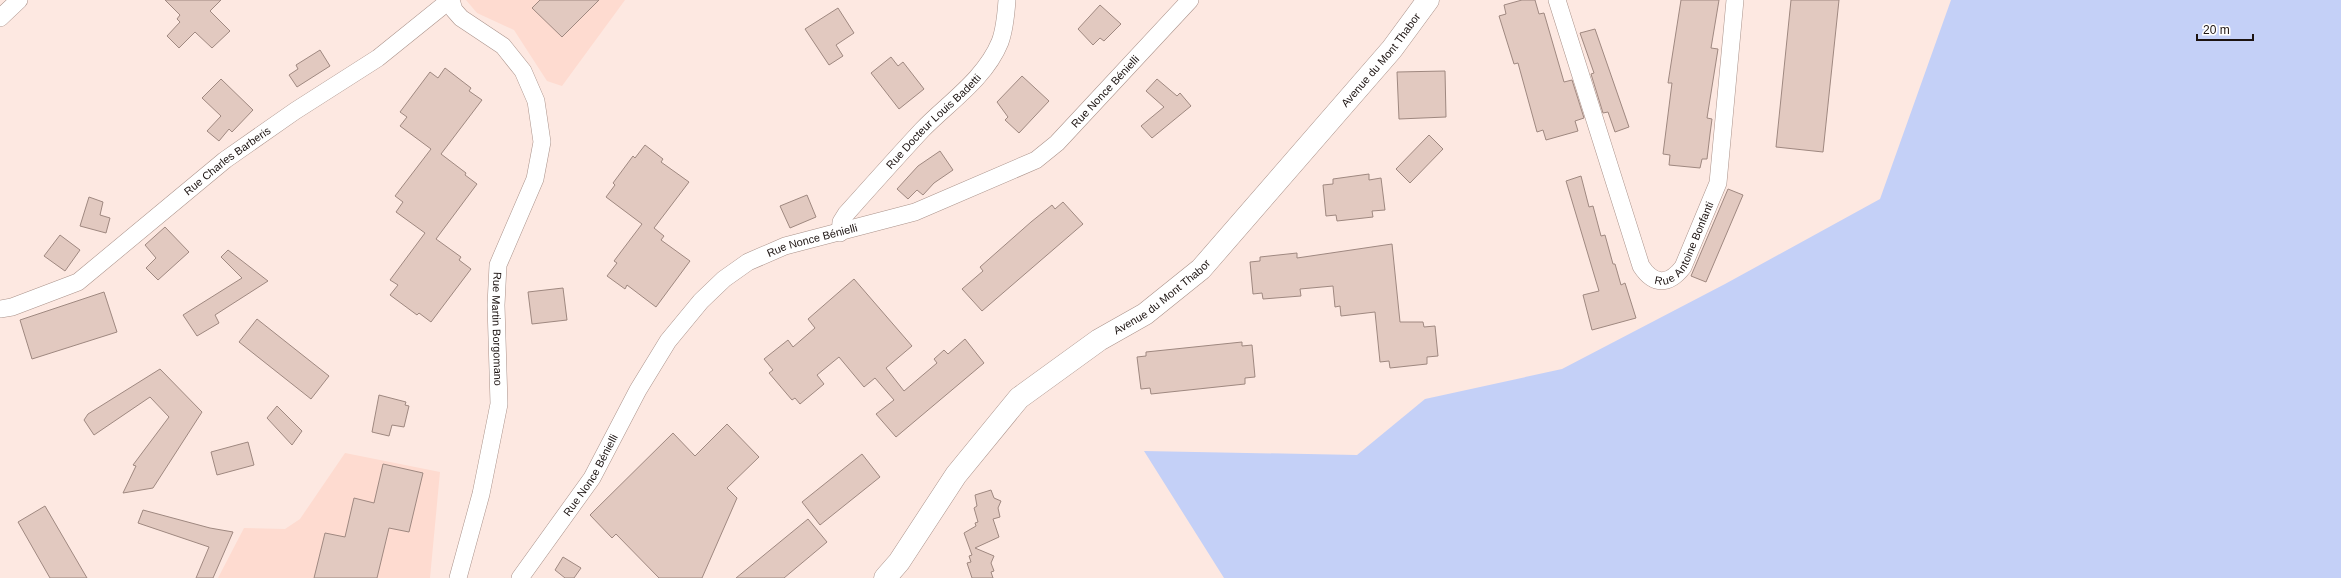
<svg xmlns="http://www.w3.org/2000/svg" width="2341" height="578" font-family="Arial,sans-serif">
  <style>
    .built { fill: #fedbd0 }
    .green { fill: #c4d0f7 }
    .building { fill: #e2c9c0; stroke: #9f8880 }
    .lines { fill: none; stroke-linecap: round; stroke-linejoin: round }
    .street-casing { stroke: #aa928a; stroke-width: 18 }
    .secondary-casing { stroke: #aa928a; stroke-width: 23 }
    .street { stroke: #fff; stroke-width: 17 }
    .secondary { stroke: #fff; stroke-width: 22 }
    .labels { text-anchor: middle; dominant-baseline: central; stroke-width: 4; stroke-linejoin: round; paint-order: stroke }
    .street-label { font-size: 11px; fill: #1c1311; stroke: #fff }
  </style>
  <rect width="100%" height="100%" fill="#fde8e1"/>
  <!-- built -->
  <g class="built">
    <path d="M466,0H625L562,86L547,81L514,30L477,13Z"/>
    <path d="M345,453L440,472L430,578H218L244,528L285,529L300,519Z"/>
  </g>
  <!-- green -->
  <path class="green" d="M1951,0H2341V578H1224L1144,451L1357,455L1425,399L1562,369L1725,284L1880,199Z"/>
  <!-- building -->
  <g class="building">
    <path d="M165,0H221L210,11L230,31L212,48L195,32L179,48L167,36L180,22L177,19L180,15Z"/>
    <path d="M540,0H599L562,37L532,8Z"/>
    <path d="M1522,0H1535L1539,14L1544,13L1564,82L1572,80L1584,118L1575,121L1578,131L1546,140L1543,130L1537,132L1518,63L1514,64L1499,16L1506,14L1504,5Z"/>
    <path d="M1681,0H1719L1711,48L1718,49L1707,118L1712,119L1710,134L1707,159H1702L1700,168L1669,165L1670,155L1663,154L1672,83H1668Z"/>
    <path d="M1791,0H1839L1823,152L1776,147Z"/>
    <path d="M1100,5L1121,24L1104,41L1100,38L1093,45L1078,29Z"/>
    <path d="M838,8L854,33L836,45L843,56L829,65L805,29Z"/>
    <path d="M1595,29L1629,127L1615,132L1608,112L1603,113L1591,74L1594,73L1580,33Z"/>
    <path d="M320,50L330,66L297,87L289,75L298,69L296,65Z"/>
    <path d="M891,57L898,66L903,62L924,89L899,109L871,73Z"/>
    <path d="M445,68L471,88L469,91L482,100L441,154L466,173L465,175L477,184L436,239L461,257L459,260L471,269L431,322L419,313L417,315L390,295L398,285L390,280L425,233L396,212L403,202L395,196L431,149L400,126L407,117L400,112L430,72L438,78Z"/>
    <path d="M1445,71L1446,117L1399,119L1397,72Z"/>
    <path d="M1022,76L1049,101L1019,133L1005,120L1008,117L997,102Z"/>
    <path d="M221,79L253,110L232,132L229,129L219,141L207,131L221,116L202,98Z"/>
    <path d="M1157,79L1177,96L1180,93L1191,106L1152,138L1141,126L1164,107L1146,91Z"/>
    <path d="M1429,135L1443,149L1410,183L1396,169Z"/>
    <path d="M645,145L663,159L661,162L689,182L654,228L664,236L661,240L690,261L656,307L627,285L625,289L607,276L617,263L614,261L642,224L606,197L615,185L613,183L633,156L635,158Z"/>
    <path d="M940,151L953,170L934,183L923,195L917,190L908,199L897,189L918,166Z"/>
    <path d="M1369,174V180L1381,178L1385,210L1372,211L1373,217L1337,221L1336,215L1326,216L1323,185L1333,184V179Z"/>
    <path d="M1581,176L1589,207L1593,206L1601,236L1605,235L1613,264H1615L1621,285L1625,283L1636,318L1592,330L1583,295L1599,291L1566,181Z"/>
    <path d="M1728,189L1743,195L1706,282L1691,276Z"/>
    <path d="M807,195L816,217L790,228L780,206Z"/>
    <path d="M89,197L103,202L100,215L110,218L106,233L80,226Z"/>
    <path d="M1063,202L1083,224L982,311L962,289L983,271L980,267L1031,222L1052,205L1055,209Z"/>
    <path d="M165,227L189,252L158,280L146,268L156,258L145,245Z"/>
    <path d="M60,235L80,250L65,271L44,256Z"/>
    <path d="M1392,244L1400,322H1423L1424,327L1435,326L1438,356L1427,357V364L1390,368L1389,361L1380,362L1375,312L1341,316L1340,306L1335,307L1333,286L1300,289L1301,296L1263,299L1262,293L1253,294L1250,262L1260,261V257L1297,253V258Z"/>
    <path d="M228,250L268,281L215,315L219,323L197,336L183,315L242,278L221,257Z"/>
    <path d="M854,279L912,346L886,368L904,391L937,363L934,359L944,350L948,354L965,339L984,363L896,437L876,414L894,400L875,378L864,387L839,357L817,375L824,384L800,404L795,398L792,400L769,373L773,370L764,359L788,340L793,347L815,328L808,319Z"/>
    <path d="M563,288L567,320L532,324L528,292Z"/>
    <path d="M104,292L117,332L32,359L20,320Z"/>
    <path d="M257,319L329,376L311,399L239,342Z"/>
    <path d="M1242,342V346L1252,345L1255,377L1245,378V384L1151,394L1150,388L1141,389L1137,357L1146,356V352Z"/>
    <path d="M160,369L202,412L153,488L123,493L136,466L133,465L169,417L150,397L94,435L84,420L88,414Z"/>
    <path d="M379,395L406,402L405,405L409,406L404,427L392,425L389,436L372,432Z"/>
    <path d="M277,406L302,431L292,445L267,418Z"/>
    <path d="M727,424L759,457L727,488L737,498L702,578H659L616,534L612,538L590,515L673,433L695,456Z"/>
    <path d="M248,442L254,465L217,475L211,452Z"/>
    <path d="M862,454L880,477L820,525L802,502Z"/>
    <path d="M383,464L423,473L409,532L389,528L377,578H314L325,533L345,537L354,498L374,503Z"/>
    <path d="M991,490L994,498L1001,501L998,508L1000,517L993,519L999,537L975,548L994,556L991,563L994,571L991,572L993,578H972L967,563L971,562L969,556L972,555L964,533L976,526L975,523L978,522L974,508L977,506L975,495Z"/>
    <path d="M45,506L87,578H50L18,522Z"/>
    <path d="M143,510L210,528L233,532L213,578H196L209,547L138,523Z"/>
    <path d="M808,519L827,542L784,578H736Z"/>
    <path d="M563,557L581,568L574,578H565L555,570Z"/>
  </g>
  <g class="lines">
    <defs>
      <g id="street">
        <path id="s1" d="M451,0L454,10L461,18L503,46L523,71L536,101L542,142L535,179L498,265L496,305L499,404L481,494L458,578"/>
        <path id="s2" d="M1557,0L1641,266C1654,286 1669,285 1683,267L1718,183L1735,0"/>
        <path d="M0,18L19,0"/>
        <path id="s3" d="M840,233L841,222L846,214C871,186 896,158 922,130C948,103 985,79 1000,42C1005,29 1006,14 1007,0"/>
        <path id="s4" d="M0,309L12,307L78,282L225,160L295,111L378,58L450,0"/>
        <path id="s5" d="M520,578L592,478L638,390L668,341L701,301L724,279L748,262L785,246L915,212L1036,160L1057,143L1190,0"/>
      </g>
      <g id="secondary">
        <path id="s6" d="M885,578L899,562L956,475L1019,398L1099,340L1145,314L1201,269L1392,49L1428,0"/>
      </g>
    </defs>
    <!-- street casing -->
    <use href="#street" class="street-casing"/>
    <!-- secondary casing -->
    <use href="#secondary" class="secondary-casing"/>
    <!-- street -->
    <use href="#street" class="street"/>
    <!-- secondary -->
    <use href="#secondary" class="secondary"/>
  </g>
  <g class="labels">
    <!-- street labels -->
    <g class="street-label">
      <text stroke="none"><textPath href="#s6" startOffset="724">Avenue du Mont Thabor</textPath></text>
      <text stroke="none"><textPath href="#s5" startOffset="797">Rue Nonce Bénielli</textPath></text>
      <text stroke="none"><textPath href="#s3" startOffset="148">Rue Docteur Louis Badetti</textPath></text>
      <text stroke="none"><textPath href="#s4" startOffset="275">Rue Charles Barberis</textPath></text>
      <text stroke="none"><textPath href="#s2" startOffset="350">Rue Antoine Bonfanti</textPath></text>
      <text stroke="none"><textPath href="#s5" startOffset="461">Rue Nonce Bénielli</textPath></text>
      <text stroke="none"><textPath href="#s6" startOffset="400">Avenue du Mont Thabor</textPath></text>
      <text stroke="none"><textPath href="#s1" startOffset="373">Rue Martin Borgomano</textPath></text>
      <text stroke="none"><textPath href="#s5" startOffset="125">Rue Nonce Bénielli</textPath></text>
    </g>
  </g>
  <!-- scale -->
  <path d="M2197 34v6h56v-6" fill="none" stroke="#1c1311" stroke-width="2"/>
  <text x="2203" y="34" font-size="12" fill="#1c1311" stroke="#ffffff" stroke-width="3" paint-order="stroke">20 m</text>
</svg>
